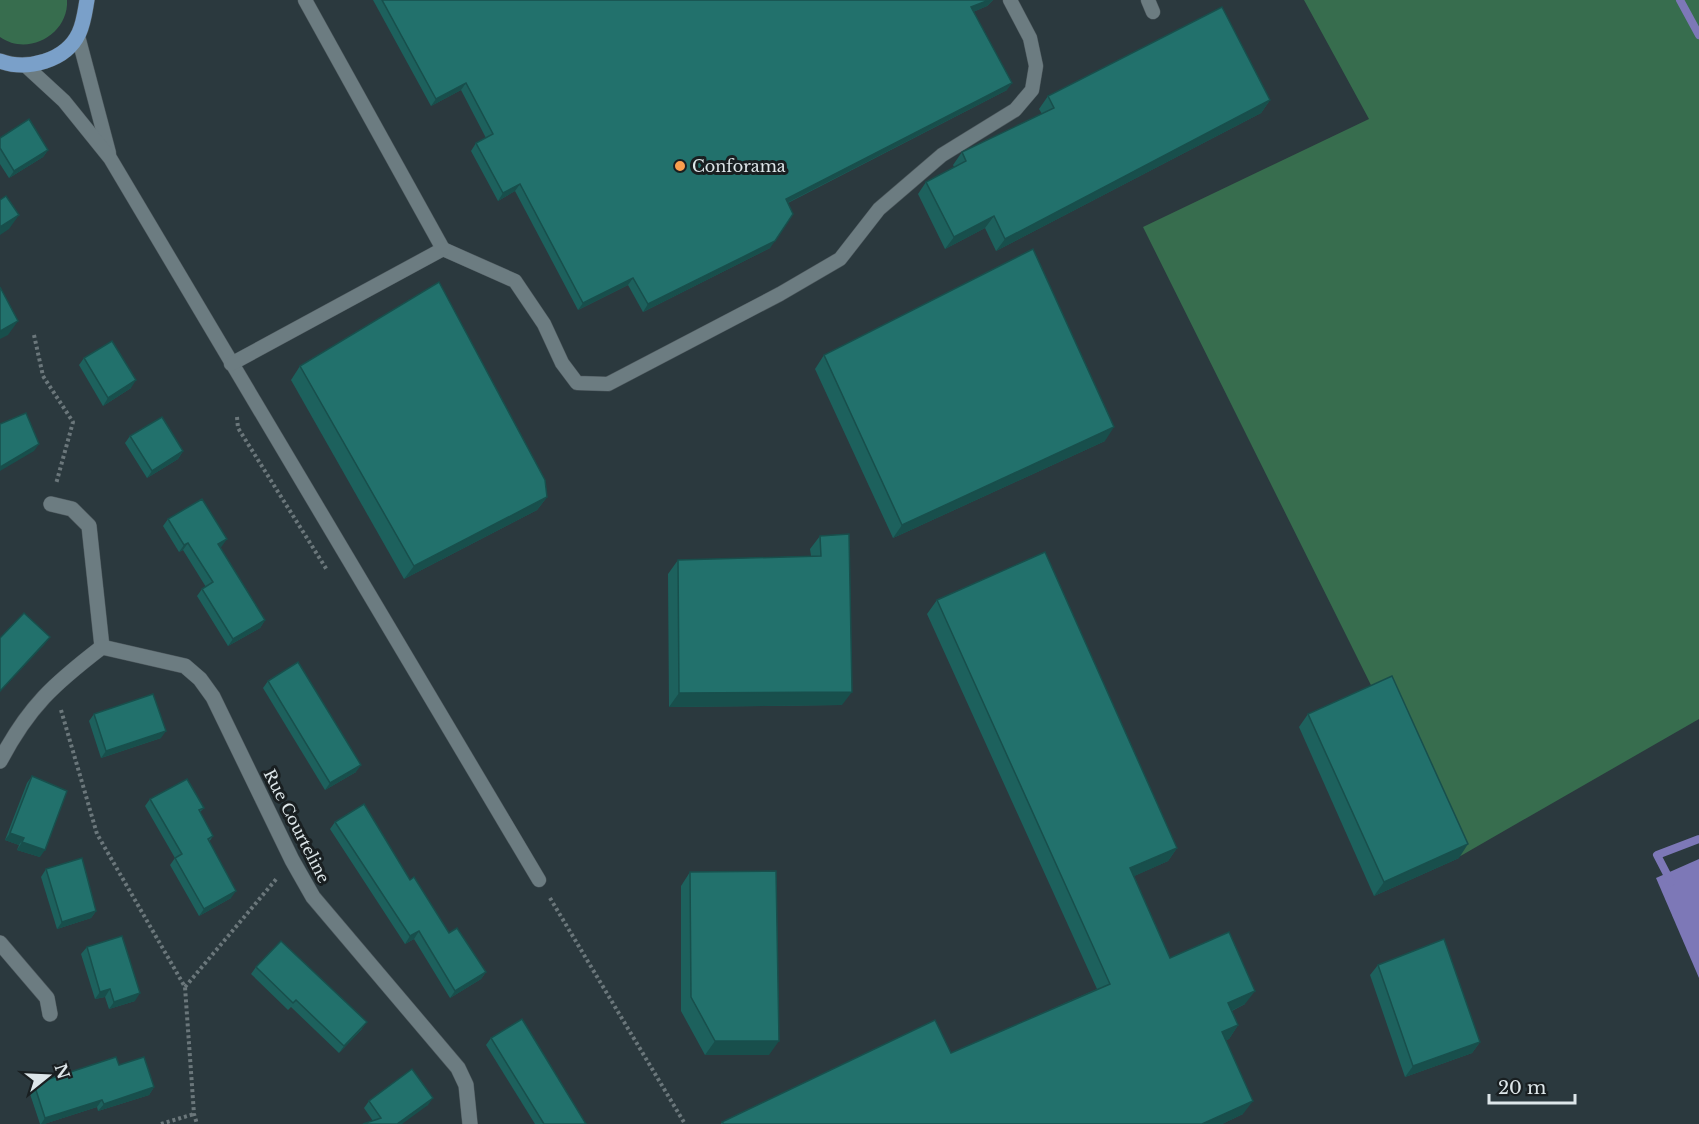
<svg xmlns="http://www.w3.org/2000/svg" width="1699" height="1124" font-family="'Libre Baskerville',serif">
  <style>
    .green { fill: #376d4e }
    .water { fill: #7d78b7 }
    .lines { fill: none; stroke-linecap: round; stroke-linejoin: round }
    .stream { stroke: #7d78b7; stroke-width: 8 }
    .service-casing { stroke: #4c575c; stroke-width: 15 }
    .minor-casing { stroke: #4c575c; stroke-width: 16 }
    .primary-casing { stroke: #4c575c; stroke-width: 16 }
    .path { stroke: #6b777b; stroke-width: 4; stroke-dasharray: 3 3; stroke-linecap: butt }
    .service { stroke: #6c7c81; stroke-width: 14 }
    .minor { stroke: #6c7c81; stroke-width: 15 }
    .primary { stroke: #7aa0c9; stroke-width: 15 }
    .wall { fill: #1d615d }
    .shaded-wall { fill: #184f4c }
    .building { fill: #22716c; stroke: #184f4c; stroke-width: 1.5 }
    .poi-dot { fill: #fa9f4e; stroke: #191f21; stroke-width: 2 }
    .labels { text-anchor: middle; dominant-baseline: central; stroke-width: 6; stroke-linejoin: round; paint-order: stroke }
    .poi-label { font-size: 16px; fill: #dde6e9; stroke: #191f21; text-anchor: start }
    .street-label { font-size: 16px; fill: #dde6e9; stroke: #191f21 }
  </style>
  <rect width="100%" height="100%" fill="#2b393e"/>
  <!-- green -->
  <g class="green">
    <path d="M0,0H67C69,34 28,57 0,37Z"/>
    <path d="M1304,0H1699V719L1457,858L1143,227L1369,119Z"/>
  </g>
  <!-- water -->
  <path class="water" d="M1699,859V978L1656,878Z"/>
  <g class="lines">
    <!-- stream -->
    <g class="stream">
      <path d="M1680,0L1699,35"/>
      <path d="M1671,882L1657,855L1699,839"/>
    </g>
    <defs>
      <g id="service">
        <path d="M1148,0L1153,12"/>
        <path d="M78,36L109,153"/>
        <path d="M26,66L64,101L110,158L539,880"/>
        <path d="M443,249L515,281L544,324L562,363L577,383L608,384L780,294L840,259L879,209L942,155L1015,110L1032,90L1036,66L1030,38L1010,0"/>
        <path d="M231,364L443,249L305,0"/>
      </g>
      <g id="minor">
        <path d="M51,504L72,509L89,526L102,647"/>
        <path d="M0,761C29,706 54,684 102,647L185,666L200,679L213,697L292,860L313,897L458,1068L466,1085L470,1124"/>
        <path d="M0,943L47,998L50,1014"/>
      </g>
      <path id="primary" d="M0,61C27,71 66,61 79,33C84,22 85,11 87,0"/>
    </defs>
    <!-- service casing -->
    <use href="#service" class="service-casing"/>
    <!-- minor casing -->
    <use href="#minor" class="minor-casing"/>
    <!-- primary casing -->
    <use href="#primary" class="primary-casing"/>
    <!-- path -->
    <g class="path">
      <path d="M34,335L43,376L73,422L56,484"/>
      <path d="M237,417L238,428L327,570"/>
      <path d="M61,710L97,834L185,987L194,1114L197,1124"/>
      <path d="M550,898L685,1124"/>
      <path d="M185,987L278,877"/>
      <path d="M161,1124L194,1114"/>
    </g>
    <!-- service -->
    <use href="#service" class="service"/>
    <!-- minor -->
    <use href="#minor" class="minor"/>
    <!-- primary -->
    <use href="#primary" class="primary"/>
  </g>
  <!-- wall -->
  <g class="wall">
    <path d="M373,0H993L987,6L973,12L1007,90L788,203L770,248L643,312L628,285L578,310L515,191L498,201L471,151L476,143L486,138L461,90L431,106Z"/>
    <path d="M1048,96L1270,100L1261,113L996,251L985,228L945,249L918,194L926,182L954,167L953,165L962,152L1042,114L1039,109Z"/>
    <path d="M0,138L48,150L43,157L9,178L0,164Z"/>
    <path d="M824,355L1105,441L893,538L815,369Z"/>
    <path d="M84,358L131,388L103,406L79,365Z"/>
    <path d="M300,366L547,497L537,510L404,579L291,380Z"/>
    <path d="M130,436L183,451L178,459L147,478L125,443Z"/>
    <path d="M168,519L222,546L220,547L265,620L260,628L228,646L197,596L202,589L206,587L183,550L179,552L163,526Z"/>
    <path d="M820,536L842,705L669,707L668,574L678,560L811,556L810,549Z"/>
    <path d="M937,600L1177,848L1168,861L1134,876L1170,958L1245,1004L1232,1011L1238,1025L1229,1039L1226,1040L1243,1114L1222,1124H721L722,1122L951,1053L1097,989L927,614Z"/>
    <path d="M268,681L356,772L325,790L263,688Z"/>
    <path d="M94,714L161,738L101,758L89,721Z"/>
    <path d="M1308,714L1459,858L1374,896L1299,727Z"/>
    <path d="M32,776L40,857L17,850L19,845L5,840L27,783Z"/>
    <path d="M150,799L204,808L200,812L213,836L209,842L231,898L199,916L170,865L175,858L145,806Z"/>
    <path d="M335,822L410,880L449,933L486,972L481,979L450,998L414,939L405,944L330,829Z"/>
    <path d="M46,869L96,911L91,918L57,929L41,877Z"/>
    <path d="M690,872L769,1055H705L681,1011V886Z"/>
    <path d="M87,947L135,1001L109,1009L105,997L95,999L81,954Z"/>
    <path d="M1378,965L1480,1042L1472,1053L1405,1077L1370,975Z"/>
    <path d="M256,967L362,1029L339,1053L291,1007L288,1010L251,974Z"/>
    <path d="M491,1038L586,1124H535L486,1045Z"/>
    <path d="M119,1065L154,1087L149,1095L98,1111L97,1107L44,1124H40L29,1091L34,1084Z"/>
    <path d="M369,1101L428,1105L373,1121L364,1108Z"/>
  </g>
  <!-- shaded-wall -->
  <g class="shaded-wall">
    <path d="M989,0H993L987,6L966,15L971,7Z"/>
    <path d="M466,83L461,90L431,106L436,99Z"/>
    <path d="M1012,83L1007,90L781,206L786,199Z"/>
    <path d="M1270,100L1261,113L996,251L1005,239Z"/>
    <path d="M48,150L43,157L9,178L14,171Z"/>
    <path d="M520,184L515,191L498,201L503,193Z"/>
    <path d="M19,215L9,229L0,235V227Z"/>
    <path d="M994,216L985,228L945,249L954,237Z"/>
    <path d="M775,241L770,248L643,312L648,304Z"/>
    <path d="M633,278L628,285L578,310L583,303Z"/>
    <path d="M18,321L8,335L0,339V331Z"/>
    <path d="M136,380L131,388L103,406L108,398Z"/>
    <path d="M1114,427L1105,441L893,538L902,525Z"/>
    <path d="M39,444L34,451L0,471V467Z"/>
    <path d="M183,451L178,459L147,478L152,471Z"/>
    <path d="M547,497L537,510L404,579L414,566Z"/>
    <path d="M227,539L222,546L213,551L218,544Z"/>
    <path d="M188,543L183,550L179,552L184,545Z"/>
    <path d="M265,620L260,628L228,646L233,639Z"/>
    <path d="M50,637L45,644L0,692V691Z"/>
    <path d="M852,692L842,705L669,707L679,693Z"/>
    <path d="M166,731L161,738L101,758L106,751Z"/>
    <path d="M361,765L356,772L325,790L330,783Z"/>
    <path d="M10,833L24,838L19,845L5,840Z"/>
    <path d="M22,842L45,850L40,857L17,850Z"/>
    <path d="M1468,844L1459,858L1374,896L1384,882Z"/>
    <path d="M1177,848L1168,861L1121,882L1130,868Z"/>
    <path d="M236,891L231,898L199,916L204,909Z"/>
    <path d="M96,911L91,918L57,929L62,922Z"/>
    <path d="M419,931L414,939L405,944L410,936Z"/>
    <path d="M486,972L481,979L450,998L455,991Z"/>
    <path d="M110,989L105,997L95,999L100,992Z"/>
    <path d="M1255,991L1245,1004L1219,1017L1228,1003Z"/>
    <path d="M140,993L135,1001L109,1009L114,1002Z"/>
    <path d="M367,1022L362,1029L339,1053L344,1046Z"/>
    <path d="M1238,1025L1229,1039L1213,1045L1222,1032Z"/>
    <path d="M715,1041H779L769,1055H705Z"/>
    <path d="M1480,1042L1472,1053L1405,1077L1413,1066Z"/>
    <path d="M154,1087L149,1095L98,1111L104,1104Z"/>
    <path d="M433,1098L428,1105L402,1124H397Z"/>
    <path d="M102,1100L97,1107L44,1124H41L45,1118Z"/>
    <path d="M1253,1101L1243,1114L1222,1124H1202Z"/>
  </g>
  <!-- building -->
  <g class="building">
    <path d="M382,0H989L971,7L1012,83L786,199L793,214L775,241L648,304L633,278L583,303L520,184L503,193L476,143L493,134L466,83L436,99Z"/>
    <path d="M1222,7L1270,100L1005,239L994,216L954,237L926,182L966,161L962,152L1054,108L1048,96Z"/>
    <path d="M29,119L48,150L14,171L0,148V138Z"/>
    <path d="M6,196L19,215L0,227V200Z"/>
    <path d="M1033,249L1114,427L902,525L824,355Z"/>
    <path d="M439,282L545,480L547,497L414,566L300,366Z"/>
    <path d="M0,287L18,321L0,331Z"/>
    <path d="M112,341L136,380L108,398L84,358Z"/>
    <path d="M26,413L39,444L0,467V424Z"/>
    <path d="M162,417L183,451L152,471L130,436Z"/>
    <path d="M202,499L227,539L218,544L265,620L233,639L202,589L213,582L188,543L184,545L168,519Z"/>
    <path d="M849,534L852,692L679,693L678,560L821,556L820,536Z"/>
    <path d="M1045,552L1177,848L1130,868L1170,958L1229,932L1255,991L1228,1003L1238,1025L1222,1032L1253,1101L1202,1124H724L722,1122L935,1020L951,1053L1110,984L937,600Z"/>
    <path d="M24,613L50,637L0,691V638Z"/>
    <path d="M298,662L361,765L330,783L268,681Z"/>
    <path d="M1392,676L1468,844L1384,882L1308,714Z"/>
    <path d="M153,694L166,731L106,751L94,714Z"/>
    <path d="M32,776L67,791L45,850L22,842L24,838L10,833Z"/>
    <path d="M187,779L204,808L199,810L213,836L208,839L236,891L204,909L175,858L182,854L150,799Z"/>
    <path d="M364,804L410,880L414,877L449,933L457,928L486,972L455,991L419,931L410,936L335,822Z"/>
    <path d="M82,858L96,911L62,922L46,869Z"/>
    <path d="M776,871L779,1041H715L691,997L690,872Z"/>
    <path d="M122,936L140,993L114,1002L110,989L100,992L87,947Z"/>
    <path d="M1444,939L1480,1042L1413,1066L1378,965Z"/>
    <path d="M281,941L367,1022L344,1046L296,1000L293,1003L256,967Z"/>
    <path d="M522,1019L586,1124H544L491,1038Z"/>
    <path d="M116,1057L119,1065L144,1057L154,1087L104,1104L102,1100L45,1118L34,1084Z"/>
    <path d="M412,1069L433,1098L397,1124H363L381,1118L369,1101Z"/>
  </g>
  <!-- markers -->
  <circle class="poi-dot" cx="680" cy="166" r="6"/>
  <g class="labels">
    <!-- poi labels -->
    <g class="poi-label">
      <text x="692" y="166">Conforama</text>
    </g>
    <!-- street labels -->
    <g class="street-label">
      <text transform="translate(297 826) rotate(63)">Rue Courteline</text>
    </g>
  </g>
  <!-- north arrow -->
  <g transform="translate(48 1076) rotate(72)" stroke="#191f21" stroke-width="4.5" paint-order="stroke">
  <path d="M0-4.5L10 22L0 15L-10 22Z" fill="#dde6e9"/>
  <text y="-9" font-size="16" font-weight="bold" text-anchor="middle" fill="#dde6e9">N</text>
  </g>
  <!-- scale -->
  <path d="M1489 1094v9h86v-9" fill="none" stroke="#dde6e9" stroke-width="3"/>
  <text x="1498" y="1094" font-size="18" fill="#dde6e9" stroke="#191f21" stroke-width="4.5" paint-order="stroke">20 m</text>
</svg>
